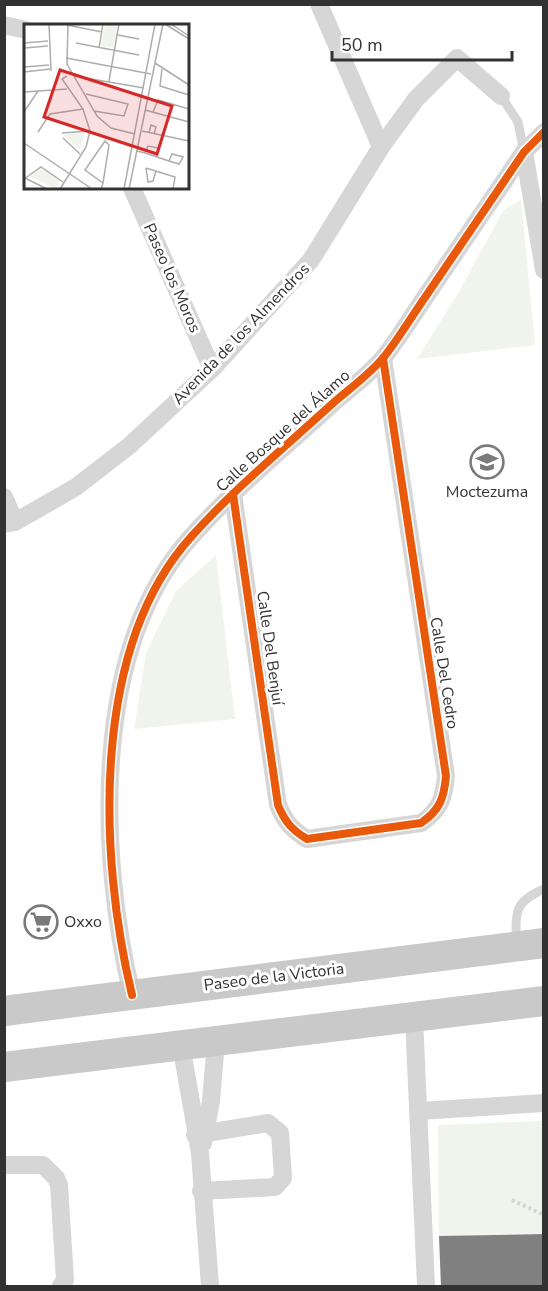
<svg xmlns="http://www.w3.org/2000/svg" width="548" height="1291" font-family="'Nunito Sans',sans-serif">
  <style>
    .green { fill: #f1f4ed }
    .building { fill: #808080 }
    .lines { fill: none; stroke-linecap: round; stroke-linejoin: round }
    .path { stroke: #d5d5d5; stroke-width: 4; stroke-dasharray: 3 3; stroke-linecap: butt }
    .lane { stroke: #d6d6d6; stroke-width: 9 }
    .street { stroke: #d6d6d6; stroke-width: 18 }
    .primary { stroke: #c9c9c9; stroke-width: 30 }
    .cycleway-casing { stroke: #fff; stroke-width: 11 }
    .cycleway { stroke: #e8590c; stroke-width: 8 }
    .labels { text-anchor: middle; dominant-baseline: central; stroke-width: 6; stroke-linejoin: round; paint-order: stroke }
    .street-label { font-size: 16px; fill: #323232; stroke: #fff }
    .poi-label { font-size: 16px; fill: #323232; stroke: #fff }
    .inset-road { fill: none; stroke: #adadad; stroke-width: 1.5 }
    .view { fill: #d62828; fill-opacity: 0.15; stroke: #d62828; stroke-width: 3 }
    .inset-edge { fill: none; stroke: #323232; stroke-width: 3 }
  </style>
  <rect width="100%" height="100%" fill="#fff"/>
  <!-- green -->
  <g class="green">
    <path d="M521,199L535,345L417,359L458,293L503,211Z"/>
    <path d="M216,555L235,719L134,729L146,653L176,591Z"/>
    <path d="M543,1121V1234L439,1236L438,1125Z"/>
  </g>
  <!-- building -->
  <path class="building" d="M543,1234V1287H441L439,1236Z"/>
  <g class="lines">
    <!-- path -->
    <path class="path" d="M512,1200L544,1215"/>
    <!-- lane -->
    <g class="lane">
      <path d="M501,96L518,122L524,152"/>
      <path d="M516,941C516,911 514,902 544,889"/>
    </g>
    <!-- street -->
    <g class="street">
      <path d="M319,4L381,147"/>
      <path d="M4,25L26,30"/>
      <path d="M524,152L544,270"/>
      <path d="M132,188L212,369"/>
      <path d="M233,494L278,805C285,822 292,830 307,839L421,823C440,810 444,798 446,776L383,358"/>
      <path d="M4,497L15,522"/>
      <path d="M4,524L15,522L76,487L129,446L212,369L311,260L381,147L416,99L457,58L501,96"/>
      <path d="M132,995C99,858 90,649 191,537C234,489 285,447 332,404C349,389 369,375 384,357C399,338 412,316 426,296C459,248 491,200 524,152L544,132"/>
      <path d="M414,1018L426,1286"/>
      <path d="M181,1045L200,1153L210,1286"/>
      <path d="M419,1111L544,1103"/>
      <path d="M195,1135L268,1123L280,1133L283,1178L275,1187L201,1191"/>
      <path d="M203,1143L211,1101L216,1041"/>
      <path d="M4,1165H43L56,1178L59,1185L65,1280L61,1286"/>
    </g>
    <!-- primary -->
    <g class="primary">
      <path d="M4,1011L544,943"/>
      <path d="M4,1067L544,1001"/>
    </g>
    <defs>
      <g id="cycleway">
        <path d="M233,494L278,805C285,822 292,830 307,839L421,823C440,810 444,798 446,776L383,358"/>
        <path d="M132,995C99,858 90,649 191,537C234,489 285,447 332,404C349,389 369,375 384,357C399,338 412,316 426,296C459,248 491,200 524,152L544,132"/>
      </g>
    </defs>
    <!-- cycleway casing -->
    <use href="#cycleway" class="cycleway-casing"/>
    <!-- cycleway -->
    <use href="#cycleway" class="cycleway"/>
  </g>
  <!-- icons -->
  <defs>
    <symbol id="school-ring" viewBox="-11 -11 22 22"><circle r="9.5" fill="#fff" stroke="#7a7a7a" stroke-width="1.5"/><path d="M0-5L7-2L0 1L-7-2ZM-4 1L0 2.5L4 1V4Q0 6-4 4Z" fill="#7a7a7a"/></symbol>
    <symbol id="supermarket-ring" viewBox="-11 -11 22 22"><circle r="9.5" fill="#fff" stroke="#7a7a7a" stroke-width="1.5"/><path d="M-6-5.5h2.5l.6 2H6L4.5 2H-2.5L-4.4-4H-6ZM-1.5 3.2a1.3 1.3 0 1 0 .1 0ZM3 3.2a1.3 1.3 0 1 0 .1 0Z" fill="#7a7a7a"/></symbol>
  </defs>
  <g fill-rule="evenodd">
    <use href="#school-ring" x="468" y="443" width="38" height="38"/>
    <use href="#supermarket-ring" x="22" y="903" width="38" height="38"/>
  </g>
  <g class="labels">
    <!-- street labels -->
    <g class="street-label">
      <text transform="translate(172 278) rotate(66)">Paseo los Moros</text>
      <text transform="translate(241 334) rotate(-46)">Avenida de los Almendros</text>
      <text transform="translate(283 431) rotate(-42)">Calle Bosque del Álamo</text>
      <text transform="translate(270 648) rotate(82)">Calle Del Benjuí</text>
      <text transform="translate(444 673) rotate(81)">Calle Del Cedro</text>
      <text transform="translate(274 977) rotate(-7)">Paseo de la Victoria</text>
    </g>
    <!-- poi labels -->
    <g class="poi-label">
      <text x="487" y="492">Moctezuma</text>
      <text x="64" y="922" text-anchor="start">Oxxo</text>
    </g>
  </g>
  <!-- overview -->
  <g transform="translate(24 24)">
    <rect width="165" height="165" fill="#fff"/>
    <path d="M81,0H94L89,24L77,22ZM61,109L56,126L40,112L41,110ZM16,144L36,156L32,165L7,153Z" fill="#f1f4ed"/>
    <path class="inset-road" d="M25,0L27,47M44,0L43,40L73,92L87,104L111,110M141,0L165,15M147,0L165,12M43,1L78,8M94,11L115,15M0,19L24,17M52,19L115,31M0,24L24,22M75,24L79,0M42,34L127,50M131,39L165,61M0,43L25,41M138,45L136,62L165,71M0,48L26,45M50,52L120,64M85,57L95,0M0,68L43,65M62,70L104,80L100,92L70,87M121,86L165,98M0,88L14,67M129,88L134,76L165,85M118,107L165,117M14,108L26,90L59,85M38,109L66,107M125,109L127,101L132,103L130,110M39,114L56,130M0,119L68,165M113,127L121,129L145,137L155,140L159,133L148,130L145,137M121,129L124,122L134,124L133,133M122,144L151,153L149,165M122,144L124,158L129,157L132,147M1,154L23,165M0,155L17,143L39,158M36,165L62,123L66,107L59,85L38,55L43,52M77,165L79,159L85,121L81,117L61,146L79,159M100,165L131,0M105,165L139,0"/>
    <path class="view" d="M36,46L148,82L133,130L20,93Z"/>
    <rect width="165" height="165" class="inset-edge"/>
  </g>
  <!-- border -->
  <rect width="548" height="1291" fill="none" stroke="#323232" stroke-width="12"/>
  <!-- scale -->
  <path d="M332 51v9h180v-9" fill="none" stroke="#323232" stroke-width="3"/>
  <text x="341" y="51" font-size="18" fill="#323232" stroke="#ffffff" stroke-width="4.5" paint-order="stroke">50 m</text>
</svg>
